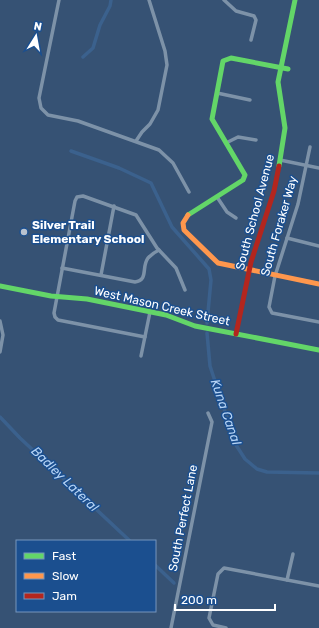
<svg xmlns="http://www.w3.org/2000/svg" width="319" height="628" font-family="Rubik,sans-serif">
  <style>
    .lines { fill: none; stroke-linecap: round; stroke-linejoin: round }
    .canal { stroke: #3b618d; stroke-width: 3.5 }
    .street { stroke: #7d92a8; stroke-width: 3.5 }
    .fast { stroke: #63d668; stroke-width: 5 }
    .slow { stroke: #ff974d; stroke-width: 5 }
    .jam { stroke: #b3261e; stroke-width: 5 }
    .poi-dot { fill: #b9c2ce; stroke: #1b4f8f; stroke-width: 1.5 }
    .labels { text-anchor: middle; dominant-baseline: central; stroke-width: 3; stroke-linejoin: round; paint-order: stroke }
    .street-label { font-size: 12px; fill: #fff; stroke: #1b4f8f }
    .poi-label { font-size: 12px; font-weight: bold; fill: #fff; stroke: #1b4f8f; text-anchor: start }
    .water-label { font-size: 13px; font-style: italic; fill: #b5d3f5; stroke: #1b4f8f }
  </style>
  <rect width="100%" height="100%" fill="#365274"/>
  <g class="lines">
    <!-- canal -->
    <g class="canal">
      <path d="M83,57L93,48L100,25L110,6L111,0"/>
      <path d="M71,151L119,168L151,183L172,227L209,269L211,280L207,323"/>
      <path d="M207,333L210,366L236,445L245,459L257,469L267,472L319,473"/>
      <path d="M0,417L20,438L130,541"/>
      <path d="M155,565L174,583"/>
      <path d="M184,597L186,601"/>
    </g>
    <!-- street -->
    <g class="street">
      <path d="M59,0L39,98L41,108L48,115L78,121L159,150L173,163L189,192"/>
      <path d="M224,0L236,11L254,16L256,20L251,40"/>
      <path d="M217,93L250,100"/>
      <path d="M136,141L142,132L150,124L158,110L167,65L165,51L149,0"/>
      <path d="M226,143L238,137L256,140"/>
      <path d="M310,147L298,204L275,276L269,307L272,313L319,322"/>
      <path d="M280,160L319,168"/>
      <path d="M217,197L227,212L236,218"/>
      <path d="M287,238L319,246"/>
      <path d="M62,268L135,282C149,280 141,267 148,258C151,255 155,252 159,250"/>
      <path d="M101,275L114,206"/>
      <path d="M0,321L3,335L0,352"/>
      <path d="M145,337L58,320L55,317L54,313L75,201L77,197L83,196L136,215L157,248L176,268L185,290"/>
      <path d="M141,356L150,312"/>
      <path d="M287,580L293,554"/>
      <path d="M171,628L212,422L208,413"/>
      <path d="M226,628L213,625L209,618L218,574L224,568L319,586"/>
    </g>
    <!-- fast -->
    <g class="fast">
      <path d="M279,166L285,128L278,82L295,0"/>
      <path d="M188,215L243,180L245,175L212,119L223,61L231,58L288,69"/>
      <path d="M0,286L51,296L87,299L166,315L195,326L319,350"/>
    </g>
    <!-- slow -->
    <path class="slow" d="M188,215L183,223L184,230L218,263L319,284"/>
    <!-- jam -->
    <path class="jam" d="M236,334L251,262L274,191L279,166"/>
  </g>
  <!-- markers -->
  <circle class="poi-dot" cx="24" cy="232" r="4"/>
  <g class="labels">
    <!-- street labels -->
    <g class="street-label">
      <text transform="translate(255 212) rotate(-75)">South School Avenue</text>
      <text transform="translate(279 226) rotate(-74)">South Foraker Way</text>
      <text transform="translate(162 306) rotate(13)">West Mason Creek Street</text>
      <text transform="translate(183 518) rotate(-79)">South Perfect Lane</text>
    </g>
    <!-- poi labels -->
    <g class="poi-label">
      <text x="32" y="225">Silver Trail<tspan x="32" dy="14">Elementary School</tspan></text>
    </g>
    <!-- water labels -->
    <g class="water-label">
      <text transform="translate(226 412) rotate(71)">Kuna Canal</text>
      <text transform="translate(65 479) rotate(44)">Badley Lateral</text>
    </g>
  </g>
  <!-- legend -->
  <rect x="16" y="540" width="140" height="72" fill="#1b4f8f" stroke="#7695bc"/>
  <rect x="24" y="553" width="20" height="6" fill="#63d668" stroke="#7695bc"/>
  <text x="52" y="560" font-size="12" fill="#ffffff">Fast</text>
  <rect x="24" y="573" width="20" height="6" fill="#ff974d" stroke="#7695bc"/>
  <text x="52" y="580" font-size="12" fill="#ffffff">Slow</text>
  <rect x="24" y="593" width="20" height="6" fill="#b3261e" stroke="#7695bc"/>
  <text x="52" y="600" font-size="12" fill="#ffffff">Jam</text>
  <!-- north arrow -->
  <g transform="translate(36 36) rotate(11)" stroke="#1b4f8f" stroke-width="3" paint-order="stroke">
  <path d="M0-3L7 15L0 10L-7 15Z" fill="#ffffff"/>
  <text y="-6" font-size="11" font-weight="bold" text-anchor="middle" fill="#ffffff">N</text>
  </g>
  <!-- scale -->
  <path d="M175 604v6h100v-6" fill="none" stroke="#ffffff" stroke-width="2"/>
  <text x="181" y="604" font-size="12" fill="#ffffff" stroke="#1b4f8f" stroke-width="3" paint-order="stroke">200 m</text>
</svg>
